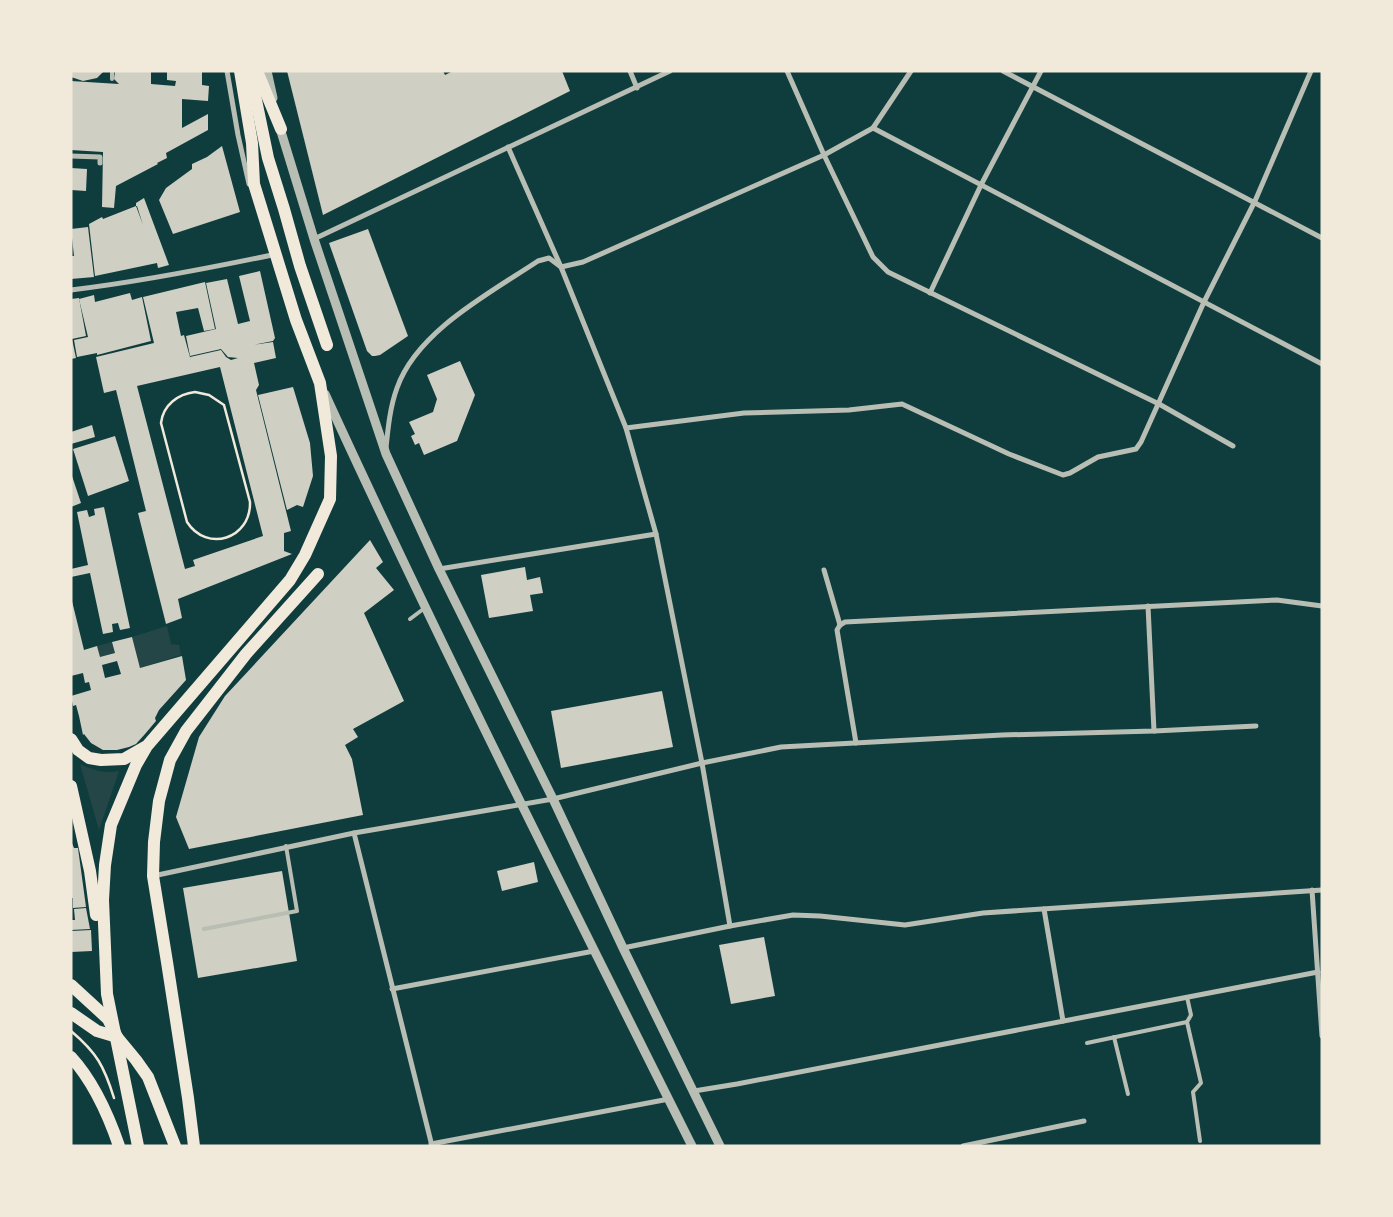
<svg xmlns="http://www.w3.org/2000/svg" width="1393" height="1217" font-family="'Titillium Web',sans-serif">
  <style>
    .green { fill: #244646 }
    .building { fill: #cfcfc3; fill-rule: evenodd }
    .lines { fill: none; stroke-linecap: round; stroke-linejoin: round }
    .path { stroke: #f1e9da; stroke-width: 2.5 }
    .service { stroke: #b8beb3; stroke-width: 4 }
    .minor { stroke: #b8beb3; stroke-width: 5 }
    .tertiary { stroke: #b8beb3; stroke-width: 9 }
    .primary { stroke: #f1e9da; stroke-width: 12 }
  </style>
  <rect width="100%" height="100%" fill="#0f3d3e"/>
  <!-- green -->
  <g class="green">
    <path d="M167,626L171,644L179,645L181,655L140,668L132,637Z"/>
    <path d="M112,642L115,653L100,657L97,646Z"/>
    <path d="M80,764C93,770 104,774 119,771L99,830Z"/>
  </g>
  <!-- building -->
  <g class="building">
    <path d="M71,71H104L97,78L83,81L71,77Z"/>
    <path d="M115,71H151V84L175,86L176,81L167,80V71H202V85L209,86L208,101L182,99V128L208,114V130L166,153L167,158L157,163L158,164L116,186L114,208L102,207L103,152L71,150V81L119,84L114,79Z"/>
    <path d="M287,71H443L445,75L453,71H562L570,91L323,215Z"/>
    <path d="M222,146L240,212L173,234L159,200L166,188L192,169V164L207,157Z"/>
    <path d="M71,168L87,169L86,191L71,190Z"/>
    <path d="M144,198L169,265L158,268L157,263L95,276L89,224L102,217L103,219L136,206L143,225L137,206H136V203Z"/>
    <path d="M88,227L94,277L71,279V256H74L71,229Z"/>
    <path d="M368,229L408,336L380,355L375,356H372L367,351L329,243Z"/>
    <path d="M260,271L275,338L273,341L253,345L273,342L276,358L254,363L259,385L256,390L291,531L284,533V551L292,554L178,599L182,618L166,624L138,513L146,511L116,390L104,393L96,357L154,343L143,297L205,282L215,329L204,331L198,308L176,312L181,336L184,335L191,361L190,357L221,350L226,357L231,360L238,358L228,357L221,349L190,356L186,336L216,329L206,283L227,279L238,324L250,321L239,276ZM220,367L263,536L193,560L195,566L185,569L137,386Z"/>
    <path d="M130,293L132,300L142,297L151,341L97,355V353L77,357L74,340L88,337L79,299L94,295L95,302Z"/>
    <path d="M79,298L86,336L72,339L76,358L71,359V299Z"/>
    <path d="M460,361L475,395L457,441L424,455L419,443L415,445L411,436L415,434L409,422L433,412L437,399L427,375Z"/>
    <path d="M293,387L310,443L313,476L303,507L297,505L287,510L258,395Z"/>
    <path d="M92,425L95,437L71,444V432Z"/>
    <path d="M115,436L129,481L88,496L73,449Z"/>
    <path d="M71,473L81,503L71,507Z"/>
    <path d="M104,507L130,628L120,630L118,623L112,624L113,632L103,634L90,573L71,577V569L88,565L77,512L87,510L89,517L95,515L94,509Z"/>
    <path d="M370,540L383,562L376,568L394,590L364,613L404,701L353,729L358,737L345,745L352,759L363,815L189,849L176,817L199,737L225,696Z"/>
    <path d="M525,567L527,580L540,577L543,593L530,595L533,611L489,618L481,575Z"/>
    <path d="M71,597L84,650L97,646L100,657L115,653L112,642L132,637L140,668L182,656L186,680L159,710L155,718L156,721L145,734L136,744L129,747L117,750H103L91,743L84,734L83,735L79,716L76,705L73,706L71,696L91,690L89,682L85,683L83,673L71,676V653L78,652L71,653ZM117,661L121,674L105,678L102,665Z"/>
    <path d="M662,691L673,747L561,768L551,711Z"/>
    <path d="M71,841L74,848H78L86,907L73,908V898H71Z"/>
    <path d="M534,862L538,882L502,891L497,871Z"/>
    <path d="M282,871L297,961L198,978L183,888Z"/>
    <path d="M86,908L90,929L71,930V920H75L74,909Z"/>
    <path d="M91,930L92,951L71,952V931Z"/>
    <path d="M764,937L775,996L731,1004L719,945Z"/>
  </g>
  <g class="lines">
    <!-- path -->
    <g class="path">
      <path d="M195,392L209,395L224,405L250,502C251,539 207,553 187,522L161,423C163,405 178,394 195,392Z"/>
      <path d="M71,1031C97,1053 104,1066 114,1098"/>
    </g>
    <!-- service -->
    <g class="service">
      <path d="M112,79V71"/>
      <path d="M410,619L426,607"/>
      <path d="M204,929L297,911L286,846"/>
      <path d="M1187,997L1191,1015L1187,1022L1201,1083L1193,1092L1200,1141"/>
      <path d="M1114,1037L1128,1094"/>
      <path d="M1087,1043L1187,1022"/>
    </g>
    <!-- minor -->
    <g class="minor">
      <path d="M227,71L238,135L249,184"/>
      <path d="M630,71L637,88"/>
      <path d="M787,71L824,155L873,257L888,272L1159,404L1233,446"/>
      <path d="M1003,71L1322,238"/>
      <path d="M873,128L1322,364"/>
      <path d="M508,147L561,267L626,428L656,534L702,763L730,926"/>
      <path d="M71,156L100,157V163"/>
      <path d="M314,239L670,71"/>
      <path d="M71,290C139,282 205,269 272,255"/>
      <path d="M930,293L981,185L1041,71"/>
      <path d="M626,428L744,413L849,410L902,404L1009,454L1063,475L1070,473L1098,457L1136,449L1141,442L1204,302L1255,201L1311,71"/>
      <path d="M386,448C388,428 390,407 397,388C417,331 490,293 538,261L549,258L561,267L583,262L824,155L873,128L911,71"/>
      <path d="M439,569L656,534"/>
      <path d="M824,570L840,625"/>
      <path d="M1148,606L1154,731"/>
      <path d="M840,625L845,622L1277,600L1322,606"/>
      <path d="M840,625L837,630L856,743"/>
      <path d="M354,833L432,1146"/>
      <path d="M153,876L354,833L553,799L702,763L781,747L1002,735L1154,731L1256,726"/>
      <path d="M1312,890L1322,1036"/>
      <path d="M1044,909L1063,1021"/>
      <path d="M623,948L730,926L793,915L820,916L905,925L983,913L1322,890"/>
      <path d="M392,989L594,951"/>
      <path d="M694,1091L737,1084L1318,972"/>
      <path d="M431,1144L669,1099"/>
      <path d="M963,1146L1084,1121"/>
    </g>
    <!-- tertiary -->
    <g class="tertiary">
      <path d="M267,71L273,98"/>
      <path d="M279,125L314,239L386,454L439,569L553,799L623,948L720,1146"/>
      <path d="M325,394C441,647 567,896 692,1146"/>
    </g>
    <!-- primary -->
    <g class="primary">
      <path d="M250,71L268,158L284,209L300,266L327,345"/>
      <path d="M257,71L281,129"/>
      <path d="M71,739L78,750L89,758L101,760L124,759L145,747"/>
      <path d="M71,786L90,871L96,915"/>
      <path d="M71,985L108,1019L117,1037L136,1060L148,1077L175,1146"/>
      <path d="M71,1013L97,1031L117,1037"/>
      <path d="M71,1057C94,1082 108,1114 119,1146"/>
      <path d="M138,1146L107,994L103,900L105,865L111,825L136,765L147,746L290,580L305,555L330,499L331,456L320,383L296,320L254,184L252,143L240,71"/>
      <path d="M194,1146L188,1098L167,962L153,876L154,842L159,801L170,760L186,731L246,654L318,574"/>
    </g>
  </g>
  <!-- border -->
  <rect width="1393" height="1217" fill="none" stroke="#f1e9da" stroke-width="145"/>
</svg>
